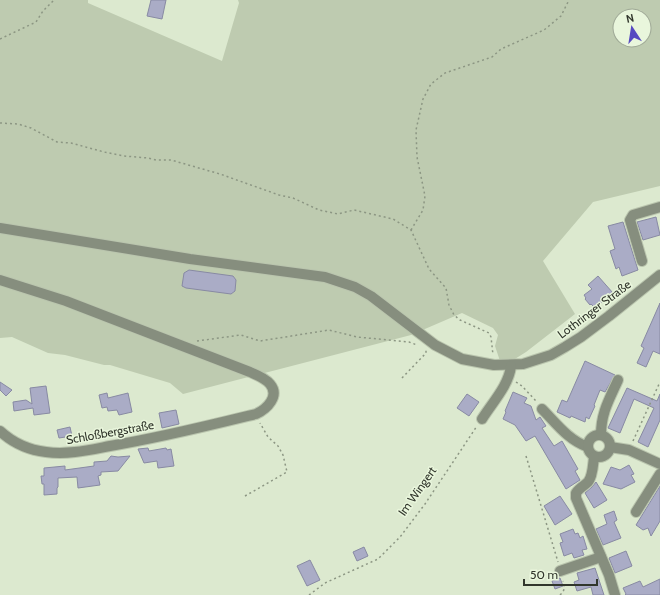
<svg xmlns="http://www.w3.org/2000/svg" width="660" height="595" font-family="Cabin,sans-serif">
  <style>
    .green { fill: #becbb0; fill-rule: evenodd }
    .building { fill: #aaacc6; stroke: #888aa3 }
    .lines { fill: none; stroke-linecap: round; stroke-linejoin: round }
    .minor-casing { stroke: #bac5ae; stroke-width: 12 }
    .path { stroke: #8c9683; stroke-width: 1.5; stroke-dasharray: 2 3; stroke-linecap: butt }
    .minor { stroke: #868e7e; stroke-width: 10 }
    .labels { text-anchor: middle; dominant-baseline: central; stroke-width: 3; stroke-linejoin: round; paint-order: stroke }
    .street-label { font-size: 12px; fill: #31362c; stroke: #e9f6dc }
  </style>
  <rect width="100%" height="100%" fill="#dce9cf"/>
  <!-- green -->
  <path class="green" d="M0,0H88V3L222,61L239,3L238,0H660V186L593,202L543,261L575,314L526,352L502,367L495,346L498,335L493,328L462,313L411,335L183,394L170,383L110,365H104L65,355L48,353L12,337L0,338ZM620,16H644V40H620Z"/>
  <!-- building -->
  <g class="building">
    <path d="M151,0H166L162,19L147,16Z"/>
    <path d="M656,217L660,235L643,240L637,222Z"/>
    <path d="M623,222L638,270L622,276L619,267L616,269L610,251L615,249L608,226Z"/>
    <path d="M189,270L233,276L236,280L235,291L231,294L186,288L182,286L184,273Z"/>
    <path d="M598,276L613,293L595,308L591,304L590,305L585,299L586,298L584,295L592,289L588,285Z"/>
    <path d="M660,303V354L653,351L646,367L637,363L644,348L641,346Z"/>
    <path d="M585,361L615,375L605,392L600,390L594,405L595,406L589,419L586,417L585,422L571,416L570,418L557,412L562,400L567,402Z"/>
    <path d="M0,382L12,390L6,396L0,390Z"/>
    <path d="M46,386L50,413L34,415L33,408L14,411L13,402L26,400L32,404L30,388Z"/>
    <path d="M627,388L657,401L660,394V420L648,447L638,442L654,408L634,399L620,433L608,428Z"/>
    <path d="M513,392L527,398L524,403L531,406L536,420L540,417L546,426L542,428L554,446L562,441L578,469L575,471L580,480L566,489L535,436L526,441L515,425L503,419L506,412L505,411Z"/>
    <path d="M107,393L108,398L128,393L132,412L119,415L117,410L108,411L107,407L102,408L99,395Z"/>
    <path d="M467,394L479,402L469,416L457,408Z"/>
    <path d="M176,410L179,424L162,428L159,413Z"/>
    <path d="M70,427L72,436L59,438L57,430Z"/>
    <path d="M148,448L149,451L166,448L167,450L171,449L174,466L158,468L157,461L144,463L138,449Z"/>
    <path d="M111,456L118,457L130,456L118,471L101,472V475L98,476L100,485L78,488L77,477L58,478V487L57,488V494L44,495V484H42L41,476H44V468L65,466V470L94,466V462L107,461Z"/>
    <path d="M629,465L634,474L631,475L635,482L621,489L603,484L611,467L620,470Z"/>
    <path d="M596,482L607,500L594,508L585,493L592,487Z"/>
    <path d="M660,486V521L651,536L648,528L643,530L636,525Z"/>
    <path d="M560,496L572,514L555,525L544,506Z"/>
    <path d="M614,511L617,520L614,522L621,538L603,545L596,529L607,524L604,515Z"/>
    <path d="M573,529L575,534L578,533L580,538L583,536L587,549L582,550L584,555L574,558L572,553L564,556L560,543L563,542L560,534Z"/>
    <path d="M364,547L368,556L357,561L353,552Z"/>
    <path d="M626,551L632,566L615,573L609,558Z"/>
    <path d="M310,560L320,580L307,586L297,566Z"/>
    <path d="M595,568L604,595H593L591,587L577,591L574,582L579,580L577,573Z"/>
    <path d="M560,578L563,586L555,589L552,581Z"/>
    <path d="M660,579V595H625L626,594L623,588L640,581L643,587Z"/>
  </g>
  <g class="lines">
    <defs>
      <g id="minor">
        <path d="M0,228L190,259L325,277L355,287L371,296L435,345L462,359L494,365L523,364L551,355L565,347L581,337L609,316L660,275"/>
        <path d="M642,261L630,220L633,215L660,207"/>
        <path d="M0,280L66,301L250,372C257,375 265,378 270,384C280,396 267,409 256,414C207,426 159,438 110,446C89,450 68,455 46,452C29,450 13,443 0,431"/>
        <path d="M542,409C556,423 568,440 588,447"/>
        <path d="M482,419C492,403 509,385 511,366"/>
        <circle cx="599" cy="446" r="11"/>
        <path d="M601,435C601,413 609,400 618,380"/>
        <path d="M610,447L629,450L660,464"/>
        <path d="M594,457C593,464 593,476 588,482C584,486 579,488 576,493V498L609,575L615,595"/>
        <path d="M636,512L660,474"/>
        <path d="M560,571L601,557"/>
      </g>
    </defs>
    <!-- minor casing -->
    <use href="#minor" class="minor-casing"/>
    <!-- path -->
    <g class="path">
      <path d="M0,39L36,22L43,11L54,0"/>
      <path d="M0,123L18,124L31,128L57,142L71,143L104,152L124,156L148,158L156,160H171L220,174L279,195L293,198L319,210L338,214L354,210L393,219L411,230L429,269L446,288L449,305L454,315L460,320L489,333L491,337L493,355"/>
      <path d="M411,230L423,210L425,196L417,157L416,130L423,99L431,84L445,73L492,57L501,49L544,30L561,16L569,0"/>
      <path d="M197,341L241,335L260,341L329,330L357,337L409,342L417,345"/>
      <path d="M402,378L426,353V350"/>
      <path d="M516,382L522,386L536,401"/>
      <path d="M633,441L660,382"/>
      <path d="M526,456L558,562"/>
      <path d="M245,496L287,472L283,455L278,446L268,437L260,423"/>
      <path d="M309,595L325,583L378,559L400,537L425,504L477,426"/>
      <path d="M560,595C565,590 565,588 563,581"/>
    </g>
    <!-- minor -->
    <use href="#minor" class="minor"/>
  </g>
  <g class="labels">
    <!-- street labels -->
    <g class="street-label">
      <text transform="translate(594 309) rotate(-37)">Lothringer Straße</text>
      <text transform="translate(110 432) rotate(-10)">Schloßbergstraße</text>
      <text transform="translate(417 491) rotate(-55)">Im Wingert</text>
    </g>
  </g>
  <!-- north arrow -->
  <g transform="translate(632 28) rotate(348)"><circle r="19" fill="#e9f6dc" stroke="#9fa996"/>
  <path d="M0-3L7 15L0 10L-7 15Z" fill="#5649c1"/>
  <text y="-6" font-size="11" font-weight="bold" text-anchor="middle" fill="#31362c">N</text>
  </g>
  <!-- scale -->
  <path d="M524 579v6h73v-6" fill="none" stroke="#31362c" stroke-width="2"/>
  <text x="530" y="579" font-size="12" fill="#31362c" stroke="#e9f6dc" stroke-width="3" paint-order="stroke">50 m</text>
</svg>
